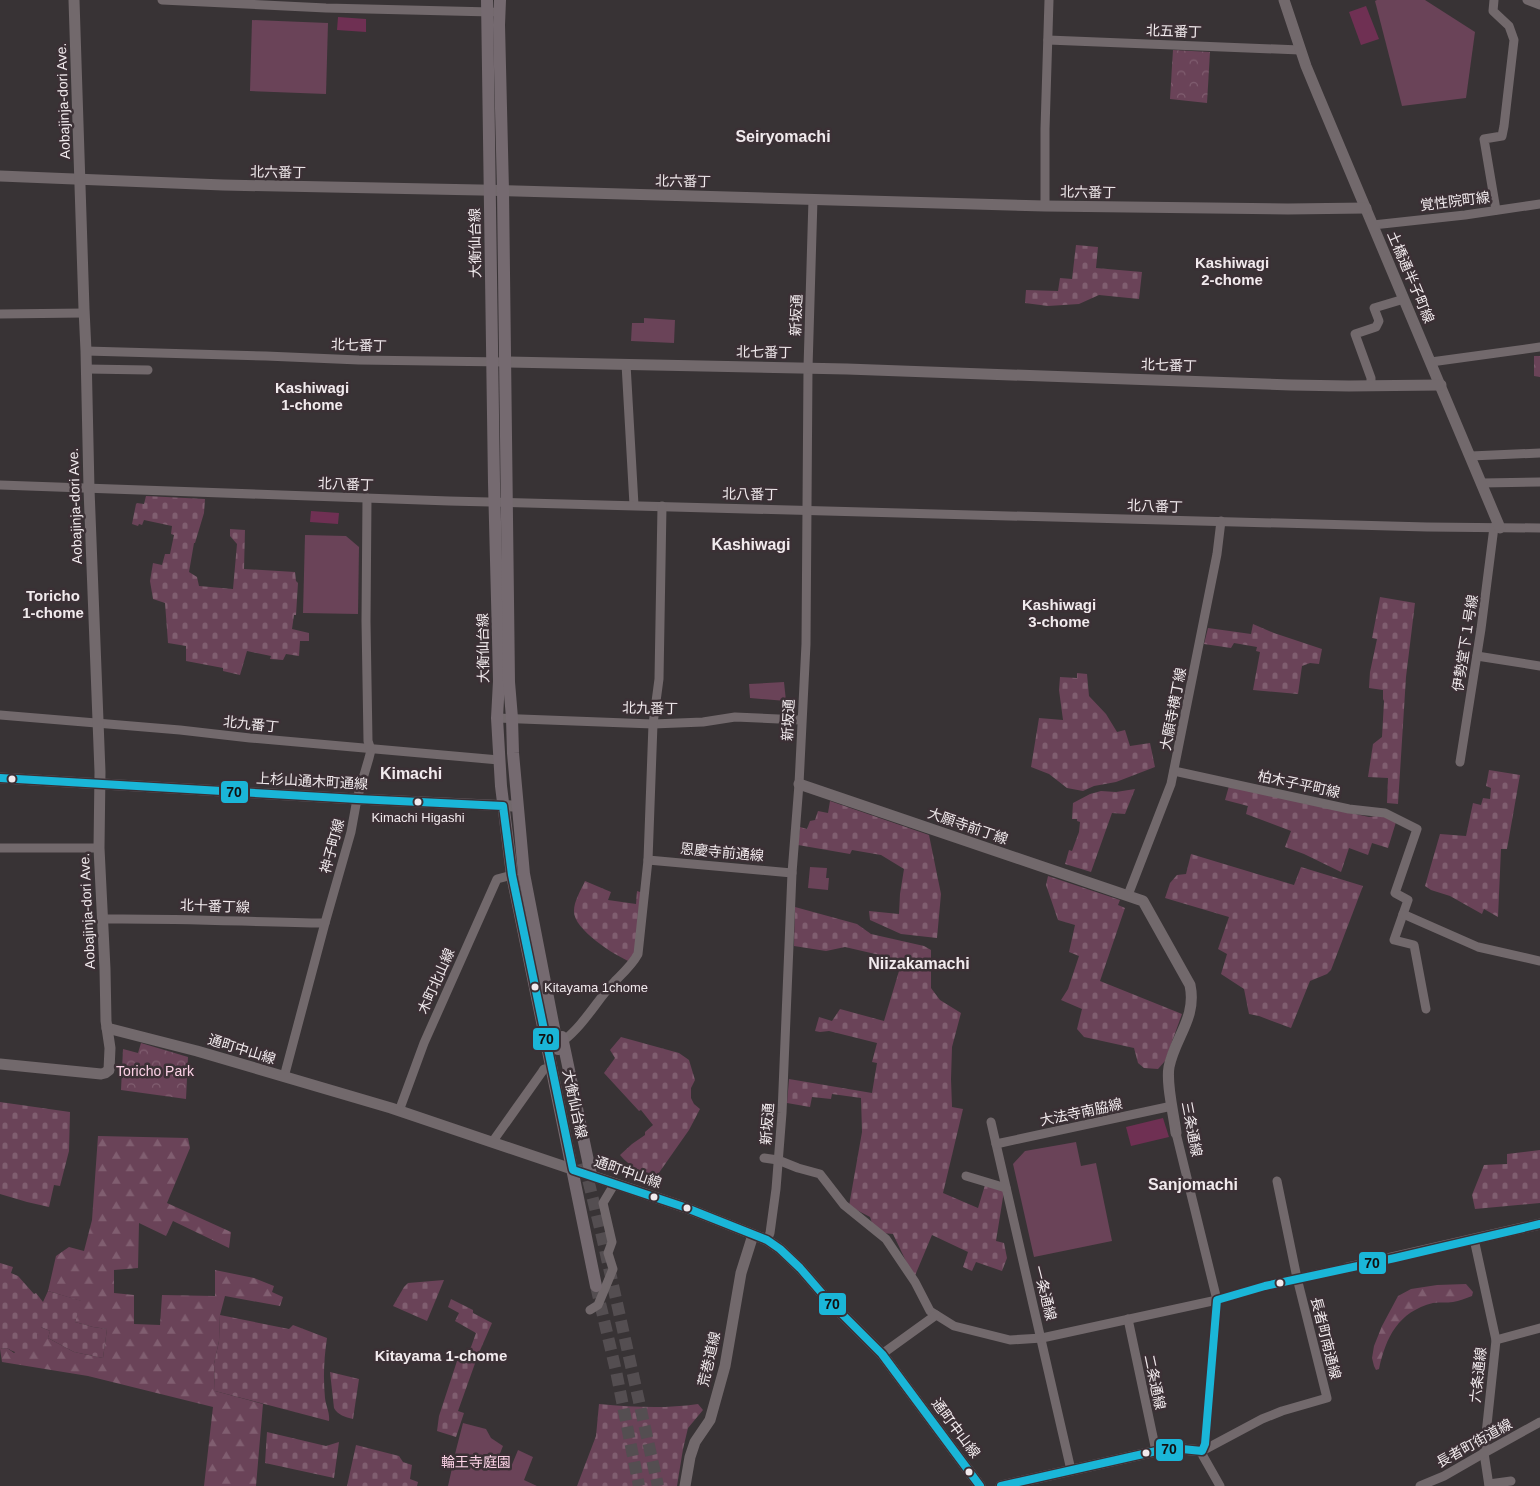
<svg xmlns="http://www.w3.org/2000/svg" width="1540" height="1486" font-family="Helvetica,'Noto Sans JP',sans-serif">
  <style>
    .green { fill: #6a4358 }
    .forest { fill: url(#forest-firs) }
    .cemetery { fill: url(#cemetery-stones) }
    .park { fill: url(#park-crowns) }
    .water { fill: #6f3053 }
    .lines { fill: none; stroke-linecap: round; stroke-linejoin: round }
    .secondary-tunnel { stroke: #544e51; stroke-width: 12; stroke-dasharray: 12 6; stroke-linecap: butt }
    .minor { stroke: #72696c; stroke-width: 9 }
    .tertiary { stroke: #72696c; stroke-width: 11 }
    .secondary { stroke: #756a70; stroke-width: 12 }
    .bus-1-casing { stroke: #3b3035; stroke-width: 11 }
    .bus-1 { stroke: #1ab6d8; stroke-width: 8 }
    .bus-dot { fill: #f1eaed; stroke: #3b3035; stroke-width: 2 }
    .labels { text-anchor: middle; dominant-baseline: central; stroke-width: 5; stroke-linejoin: round; paint-order: stroke }
    .bus-label { font-size: 13px; fill: #f1eaed; stroke: #3b3035 }
    .street-label { font-size: 14px; fill: #f1eaed; stroke: #3b3035 }
    .park-label { font-size: 14px; fill: #fcd2e6; stroke: #3b3035 }
    .neighbourhood-label { font-size: 15px; font-weight: bold; fill: #f1eaed; stroke: #3b3035 }
    .quarter-label { font-size: 16px; font-weight: bold; fill: #f1eaed; stroke: #3b3035 }
    .line-badge { stroke: #3b3035; stroke-width: 2 }
    .pale-badge-label { font-size: 14px; text-anchor: middle; font-weight: bold; fill: #111 }
  </style>
  <defs>
    <pattern id="forest-firs" width="22" height="20" patternUnits="userSpaceOnUse" patternTransform="scale(1.25)"><rect width="22" height="20" fill="#6a4358"/><path d="M5 1l3.5 6h-7zM16 11l3.5 6h-7z" fill="#805e70"/></pattern>
    <pattern id="cemetery-stones" width="16" height="16" patternUnits="userSpaceOnUse" patternTransform="scale(1.25)"><rect width="16" height="16" fill="#6a4358"/><path d="M2 7V4a2 2 0 0 1 4 0v3zM10 15v-3a2 2 0 0 1 4 0v3z" fill="#805e70"/></pattern>
    <pattern id="park-crowns" width="20" height="18" patternUnits="userSpaceOnUse" patternTransform="scale(1.25)"><rect width="20" height="18" fill="#6a4358"/><path d="M2 6a3 3 0 1 1 6 0M12 15a3 3 0 1 1 6 0" fill="none" stroke="#805e70"/></pattern>
  </defs>
  <rect width="100%" height="100%" fill="#383335"/>
  <!-- green -->
  <g class="green">
    <path d="M1377,0H1425L1475,32L1466,98L1402,106L1375,1Z"/>
    <path d="M252,20L328,23L326,94L250,91Z"/>
    <path d="M644,318L675,320L674,343L631,341L632,323H644Z"/>
    <path d="M305,535L346,536L359,547L358,614L303,613Z"/>
    <path d="M784,682L786,701L750,698L749,684Z"/>
    <path d="M810,867L827,868L826,878H829L828,890L808,888Z"/>
    <path d="M1076,1142L1081,1166L1096,1163L1112,1241L1034,1257L1013,1164L1025,1151Z"/>
    <path d="M463,1423L486,1429L491,1438L503,1446L499,1456L503,1458L502,1463L511,1467L518,1450L533,1457L524,1480L537,1486H448L456,1450Z"/>
  </g>
  <!-- forest -->
  <g class="forest">
    <path d="M98,1136L188,1138L190,1148L167,1203L231,1232L229,1248L173,1221L166,1236L139,1223L138,1268L114,1270V1293L134,1295V1324L160,1325L162,1295L215,1296V1270L254,1278L274,1286L272,1292L283,1297L280,1306L225,1296L220,1315L219,1341L214,1364L215,1391L263,1404L256,1486H204L213,1407L88,1376L2,1362L0,1349L7,1348L14,1353L37,1334L41,1327L50,1331L48,1338L74,1352L103,1358L107,1329L93,1327L75,1322L81,1301L48,1291L56,1256L69,1247L84,1251L92,1220Z"/>
    <path d="M1466,1284L1473,1292L1472,1296C1466,1298 1459,1301 1453,1302C1447,1303 1440,1302 1433,1303C1398,1312 1386,1337 1379,1369L1376,1370L1374,1366L1372,1358L1374,1346L1382,1326L1398,1296L1411,1289L1437,1285Z"/>
  </g>
  <!-- cemetery -->
  <g class="cemetery">
    <path d="M1076,245L1098,247L1096,268L1142,272L1139,299L1099,295L1079,304L1048,306L1025,303L1026,290L1058,291L1060,278L1072,279Z"/>
    <path d="M146,496L205,499L204,513L195,543H194L189,572L197,577L199,586L233,589L237,544L230,536V529L245,530L244,569L295,572L296,581L298,583L296,615H294L292,629L309,633V641H300L299,656L286,654L283,660L270,659L271,656L247,651L240,675L223,671V668L186,661V646L168,643L165,603L153,599L150,581L153,563L162,565L165,554H170L174,535L171,534L172,526L144,520L142,525L139,524L138,526L132,524L136,504L137,503L144,504Z"/>
    <path d="M1380,597L1415,603L1406,677L1398,804L1387,803L1388,778L1368,777L1373,744L1382,737L1384,701L1383,699V690L1369,688L1370,672L1377,639L1372,638Z"/>
    <path d="M1253,624L1274,633L1322,649L1319,664L1310,663L1302,666L1298,694L1253,690L1260,652L1256,651L1257,647L1234,643L1231,648L1204,644L1208,628L1251,634Z"/>
    <path d="M1077,673L1087,674L1089,696L1106,714L1117,732L1125,730L1130,746L1150,743L1155,767L1116,782L1094,786L1083,791L1067,788L1049,774L1031,767L1039,718L1063,720L1059,690L1060,677L1077,678Z"/>
    <path d="M1489,770L1520,775L1507,849H1501L1498,917L1484,909L1482,914L1450,896L1431,890L1425,886L1440,834L1466,836L1473,803L1481,805L1483,798L1490,799L1491,788L1486,786Z"/>
    <path d="M1229,786L1369,817L1384,815L1396,822L1388,848L1372,843L1368,855L1349,848L1341,872L1304,854L1285,847L1291,831L1246,814L1248,806L1225,800Z"/>
    <path d="M1135,789L1125,814L1112,813L1091,872L1065,864L1069,850L1072,851L1079,832L1080,822L1077,821V819H1072L1073,803L1090,794L1101,791L1116,792Z"/>
    <path d="M830,801L929,835L941,894L937,938L901,934L870,920L869,911L899,914L900,894L904,869L881,855L852,850L850,854L798,845L800,827L807,829L810,821L815,820L818,811L828,813Z"/>
    <path d="M1191,854L1294,885L1301,867L1363,886L1331,970L1327,974L1310,981L1291,1028L1259,1016L1249,1014L1244,989L1221,974L1227,954L1218,949L1229,917L1165,898L1170,883L1177,875L1186,874Z"/>
    <path d="M1048,876L1120,900L1118,905L1125,908L1100,981L1182,1014L1165,1061L1158,1069L1144,1068L1138,1063L1134,1048L1084,1037L1077,1029L1082,1009L1061,1000L1068,989L1079,956L1069,952L1075,925L1058,920L1046,885Z"/>
    <path d="M585,881L611,892L608,900L636,904L637,891L643,893L636,952L631,962C615,956 573,929 574,911C574,901 581,890 585,881Z"/>
    <path d="M795,907L857,924L871,934L924,946L931,950V988L940,1000L961,1013L952,1047L951,1079L952,1107L963,1109L943,1193L978,1208L985,1185L1004,1191L996,1241L1004,1243L1007,1258L1002,1271L976,1262L972,1271L963,1267L968,1252L932,1235L914,1278L893,1234L882,1233L872,1223L870,1217L849,1206L862,1132L861,1098L832,1094L831,1099L812,1097L810,1107L787,1103L789,1079L872,1093L877,1063L872,1062L877,1043L829,1031L820,1032L815,1031L819,1017L832,1021L840,1009L884,1021L899,971L883,965L884,956L845,947L826,951L794,946Z"/>
    <path d="M621,1037L679,1053L689,1060L695,1080L691,1088V1098L694,1104L700,1109L689,1130L656,1177C642,1172 630,1167 620,1155L632,1144L645,1135V1132L653,1125L641,1110L639,1111L604,1073L615,1058L610,1050Z"/>
    <path d="M0,1102L70,1112L69,1151L60,1186L54,1185L49,1207L27,1202L0,1194Z"/>
    <path d="M1540,1150V1203L1475,1209L1472,1195L1484,1165L1507,1164V1154Z"/>
    <path d="M0,1263L13,1267L11,1273L18,1276L34,1294L36,1293L43,1302L48,1291L82,1301L75,1322L93,1327L107,1329L103,1358L74,1352L48,1338L50,1331L41,1327V1333L37,1334L38,1348C25,1353 19,1356 7,1348L0,1349Z"/>
    <path d="M444,1280L427,1321L393,1306L404,1287L408,1283Z"/>
    <path d="M451,1299L473,1310V1313L492,1323L478,1355L458,1411L464,1413L456,1437L437,1431L439,1416L457,1361L465,1355L471,1347L476,1333L455,1321L459,1313L448,1307Z"/>
    <path d="M220,1315L289,1329L293,1325L327,1338C324,1358 323,1377 325,1398C326,1406 330,1413 329,1421L215,1391L214,1364L219,1341Z"/>
    <path d="M330,1372L359,1379L353,1419C345,1417 338,1415 334,1408Z"/>
    <path d="M599,1404C633,1407 664,1409 698,1404L703,1410L688,1428L683,1449L677,1486H577L596,1436Z"/>
    <path d="M267,1432L326,1446L339,1442L334,1478L265,1463Z"/>
    <path d="M356,1445L399,1456L403,1462L412,1465L410,1479L418,1482L417,1486H347Z"/>
  </g>
  <!-- park -->
  <g class="park">
    <path d="M1173,50L1210,52L1207,103L1170,99Z"/>
    <path d="M1534,356H1540V377L1534,376Z"/>
    <path d="M141,1043L188,1057L186,1099L121,1090L123,1049L138,1053Z"/>
  </g>
  <!-- water -->
  <g class="water">
    <path d="M1366,6L1379,39L1361,45L1349,12Z"/>
    <path d="M338,17L366,19V32L337,30Z"/>
    <path d="M311,511L339,513L338,524L310,522Z"/>
    <path d="M1163,1118L1169,1137L1131,1146L1126,1127Z"/>
  </g>
  <g class="lines">
    <!-- secondary-tunnel -->
    <g class="secondary-tunnel">
      <path d="M584,1163L601,1232L658,1486"/>
      <path d="M596,1286L616,1371L639,1486"/>
    </g>
    <!-- minor -->
    <g class="minor">
      <path d="M162,0L326,8L492,12"/>
      <path d="M1494,0L1493,11L1509,26L1514,40L1504,126L1502,136L1484,139L1496,210"/>
      <path d="M1527,0L1540,5"/>
      <path d="M1048,40L1300,50"/>
      <path d="M1045,206V129L1049,0"/>
      <path d="M1373,225L1465,215L1540,204"/>
      <path d="M0,314L84,313"/>
      <path d="M86,351L266,356L359,360L505,362"/>
      <path d="M1431,362L1540,347"/>
      <path d="M626,364L634,505"/>
      <path d="M87,369L148,370"/>
      <path d="M1371,386V378L1355,334L1376,327L1379,321L1374,308L1404,299"/>
      <path d="M1471,456L1540,453"/>
      <path d="M1482,483L1540,482"/>
      <path d="M0,485L449,501L1427,527L1540,528"/>
      <path d="M1477,656L1540,666"/>
      <path d="M0,715L180,730L250,738L499,760"/>
      <path d="M497,718L653,724L703,722L735,717L801,720"/>
      <path d="M1460,762L1481,629L1494,527"/>
      <path d="M1174,771L1349,809L1385,813L1417,829L1395,893L1408,900L1394,940L1414,945L1426,1009"/>
      <path d="M0,848H99"/>
      <path d="M648,860L792,873"/>
      <path d="M1128,895L1171,784L1217,554L1221,521"/>
      <path d="M1403,914L1478,947L1540,961"/>
      <path d="M103,919C177,918 251,922 325,923"/>
      <path d="M563,1041C584,1025 597,1000 615,981C624,972 632,965 638,954L648,860L653,724L659,679L662,506"/>
      <path d="M284,1077L325,923L351,832L357,799L369,758L371,750L368,741L366,621L367,498"/>
      <path d="M399,1111L424,1043L497,879L512,875"/>
      <path d="M991,1122L1071,1470"/>
      <path d="M1176,1133L1217,1300L1205,1444L1202,1451"/>
      <path d="M493,1141L542,1072L544,1069L552,1067"/>
      <path d="M996,1144L1172,1106"/>
      <path d="M764,1158L778,1160L798,1168L820,1174L844,1205L886,1239L915,1282L930,1311L954,1326L1010,1340L1042,1338L1217,1300C1259,1286 1303,1277 1347,1268"/>
      <path d="M966,1176L1006,1188"/>
      <path d="M1474,1239L1496,1340L1484,1453L1489,1486"/>
      <path d="M767,1240L770,1233L776,1189L782,1113L792,873L799,784L806,644L808,368L813,199"/>
      <path d="M590,1310L598,1305L613,1269L608,1253L612,1242L603,1203L615,1183"/>
      <path d="M1128,1319L1156,1451"/>
      <path d="M1496,1340L1540,1328"/>
      <path d="M882,1354L936,1315"/>
      <path d="M1202,1451L1262,1419L1282,1411L1327,1398L1297,1278L1277,1181"/>
      <path d="M1202,1451L1203,1456L1220,1486"/>
      <path d="M1489,1484L1511,1481"/>
      <path d="M1420,1486L1444,1476L1484,1453L1540,1422"/>
    </g>
    <!-- tertiary -->
    <g class="tertiary">
      <path d="M1284,0L1306,66L1318,95L1500,528"/>
      <path d="M0,176L223,185L480,190L1045,206L1288,209L1366,208"/>
      <path d="M505,362L847,369L1291,385L1349,386L1441,385"/>
      <path d="M0,778L357,799L512,806"/>
      <path d="M799,784L1143,901L1190,985C1197,1018 1175,1037 1169,1067C1166,1084 1174,1115 1176,1133"/>
      <path d="M107,1028L197,1051L391,1108L684,1207L767,1240L780,1249L800,1268L826,1298L882,1354L980,1486"/>
      <path d="M0,1064L101,1074L105,1073L109,1070L110,1048L106,1021L105,969L99,848L100,772L89,489L86,351L84,309L74,0"/>
      <path d="M1347,1268L1540,1224"/>
      <path d="M685,1486L690,1457L695,1442L710,1420L725,1366L741,1273L753,1235"/>
      <path d="M1001,1486L1161,1450L1182,1449L1202,1451"/>
    </g>
    <!-- secondary -->
    <g class="secondary">
      <path d="M487,0L494,483L498,638L499,681L497,718L501,786L512,875L596,1286"/>
      <path d="M500,0L499,25L503,191L509,682L512,718L513,753L524,874L558,1049"/>
      <path d="M562,1037L591,1175"/>
    </g>
    <defs>
      <g id="bus-1">
        <path d="M0,778L357,799L503,806L512,875L573,1170L684,1207L767,1240L780,1249L800,1268L826,1298L882,1354L980,1486"/>
        <path d="M1001,1486L1161,1450L1182,1449L1202,1451L1205,1444L1217,1300L1265,1286L1395,1258L1540,1224"/>
      </g>
    </defs>
    <!-- bus-1 casing -->
    <use href="#bus-1" class="bus-1-casing"/>
    <!-- bus-1 -->
    <use href="#bus-1" class="bus-1"/>
  </g>
  <!-- markers -->
  <g class="bus-dot">
    <circle cx="12" cy="779" r="4.5"/>
    <circle cx="418" cy="802" r="4.5"/>
    <circle cx="535" cy="987" r="4.5"/>
    <circle cx="654" cy="1197" r="4.5"/>
    <circle cx="687" cy="1208" r="4.5"/>
    <circle cx="1280" cy="1283" r="4.5"/>
    <circle cx="1146" cy="1453" r="4.5"/>
    <circle cx="969" cy="1472" r="4.5"/>
  </g>
  <g class="labels">
    <!-- bus labels -->
    <g class="bus-label">
      <text x="418" y="817">Kimachi Higashi</text>
      <text x="544" y="987" text-anchor="start">Kitayama 1chome</text>
    </g>
    <!-- street labels -->
    <g class="street-label">
      <text transform="translate(1174 31) rotate(2)">北五番丁</text>
      <text transform="translate(63 101) rotate(-92)">Aobajinja-dori Ave.</text>
      <text transform="translate(278 172) rotate(1)">北六番丁</text>
      <text transform="translate(683 181) rotate(1)">北六番丁</text>
      <text transform="translate(1088 192) rotate(1)">北六番丁</text>
      <text transform="translate(1455 201) rotate(-7)">覚性院町線</text>
      <text transform="translate(475 243) rotate(-91)">大衡仙台線</text>
      <text transform="translate(1411 277) rotate(67)">土橋通半子町線</text>
      <text transform="translate(796 315) rotate(-88)">新坂通</text>
      <text transform="translate(359 345) rotate(2)">北七番丁</text>
      <text transform="translate(764 352) rotate(1)">北七番丁</text>
      <text transform="translate(1169 365) rotate(2)">北七番丁</text>
      <text transform="translate(346 484) rotate(2)">北八番丁</text>
      <text transform="translate(750 494) rotate(1)">北八番丁</text>
      <text transform="translate(75 506) rotate(-92)">Aobajinja-dori Ave.</text>
      <text transform="translate(1155 506) rotate(2)">北八番丁</text>
      <text transform="translate(1465 643) rotate(-81)">伊勢堂下１号線</text>
      <text transform="translate(483 648) rotate(-91)">大衡仙台線</text>
      <text transform="translate(650 708) rotate(1)">北九番丁</text>
      <text transform="translate(1173 709) rotate(-79)">大願寺横丁線</text>
      <text transform="translate(788 720) rotate(-87)">新坂通</text>
      <text transform="translate(251 724) rotate(6)">北九番丁</text>
      <text transform="translate(312 781) rotate(3)">上杉山通木町通線</text>
      <text transform="translate(1299 784) rotate(12)">柏木子平町線</text>
      <text transform="translate(968 826) rotate(19)">大願寺前丁線</text>
      <text transform="translate(332 846) rotate(-75)">神子町線</text>
      <text transform="translate(722 852) rotate(5)">恩慶寺前通線</text>
      <text transform="translate(215 906) rotate(2)">北十番丁線</text>
      <text transform="translate(87 911) rotate(-93)">Aobajinja-dori Ave.</text>
      <text transform="translate(436 981) rotate(-66)">木町北山線</text>
      <text transform="translate(242 1049) rotate(17)">通町中山線</text>
      <text transform="translate(575 1104) rotate(78)">大衡仙台線</text>
      <text transform="translate(1081 1112) rotate(-12)">大法寺南脇線</text>
      <text transform="translate(767 1124) rotate(-86)">新坂通</text>
      <text transform="translate(1192 1129) rotate(79)">三条通線</text>
      <text transform="translate(628 1172) rotate(19)">通町中山線</text>
      <text transform="translate(1045 1293) rotate(76)">一条通線</text>
      <text transform="translate(1326 1338) rotate(76)">長者町南通線</text>
      <text transform="translate(709 1359) rotate(-77)">荒巻道線</text>
      <text transform="translate(1478 1375) rotate(-84)">六条通線</text>
      <text transform="translate(1155 1382) rotate(78)">二条通線</text>
      <text transform="translate(956 1428) rotate(53)">通町中山線</text>
      <text transform="translate(1474 1443) rotate(-29)">長者町街道線</text>
    </g>
    <!-- park labels -->
    <g class="park-label">
      <text x="155" y="1071">Toricho Park</text>
      <text x="476" y="1462">輪王寺庭園</text>
    </g>
    <!-- neighbourhood labels -->
    <g class="neighbourhood-label">
      <text x="1232" y="262">Kashiwagi<tspan x="1232" dy="17">2-chome</tspan></text>
      <text x="312" y="387">Kashiwagi<tspan x="312" dy="17">1-chome</tspan></text>
      <text x="53" y="595">Toricho<tspan x="53" dy="17">1-chome</tspan></text>
      <text x="1059" y="604">Kashiwagi<tspan x="1059" dy="17">3-chome</tspan></text>
      <text x="441" y="1355">Kitayama 1-chome</text>
    </g>
    <!-- quarter labels -->
    <g class="quarter-label">
      <text x="783" y="136">Seiryomachi</text>
      <text x="751" y="544">Kashiwagi</text>
      <text x="411" y="773">Kimachi</text>
      <text x="919" y="963">Niizakamachi</text>
      <text x="1193" y="1184">Sanjomachi</text>
    </g>
  </g>
  <g class="line-badge">
    <rect x="220" y="780" width="29" height="24" rx="5" fill="#1ab6d8"/>
    <rect x="532" y="1027" width="28" height="24" rx="5" fill="#1ab6d8"/>
    <rect x="1358" y="1251" width="29" height="24" rx="5" fill="#1ab6d8"/>
    <rect x="818" y="1292" width="29" height="24" rx="5" fill="#1ab6d8"/>
    <rect x="1155" y="1438" width="29" height="24" rx="5" fill="#1ab6d8"/>
  </g>
  <g class="pale-badge-label">
    <text x="234" y="797">70</text>
    <text x="546" y="1044">70</text>
    <text x="1372" y="1268">70</text>
    <text x="832" y="1309">70</text>
    <text x="1169" y="1454">70</text>
  </g>
</svg>
